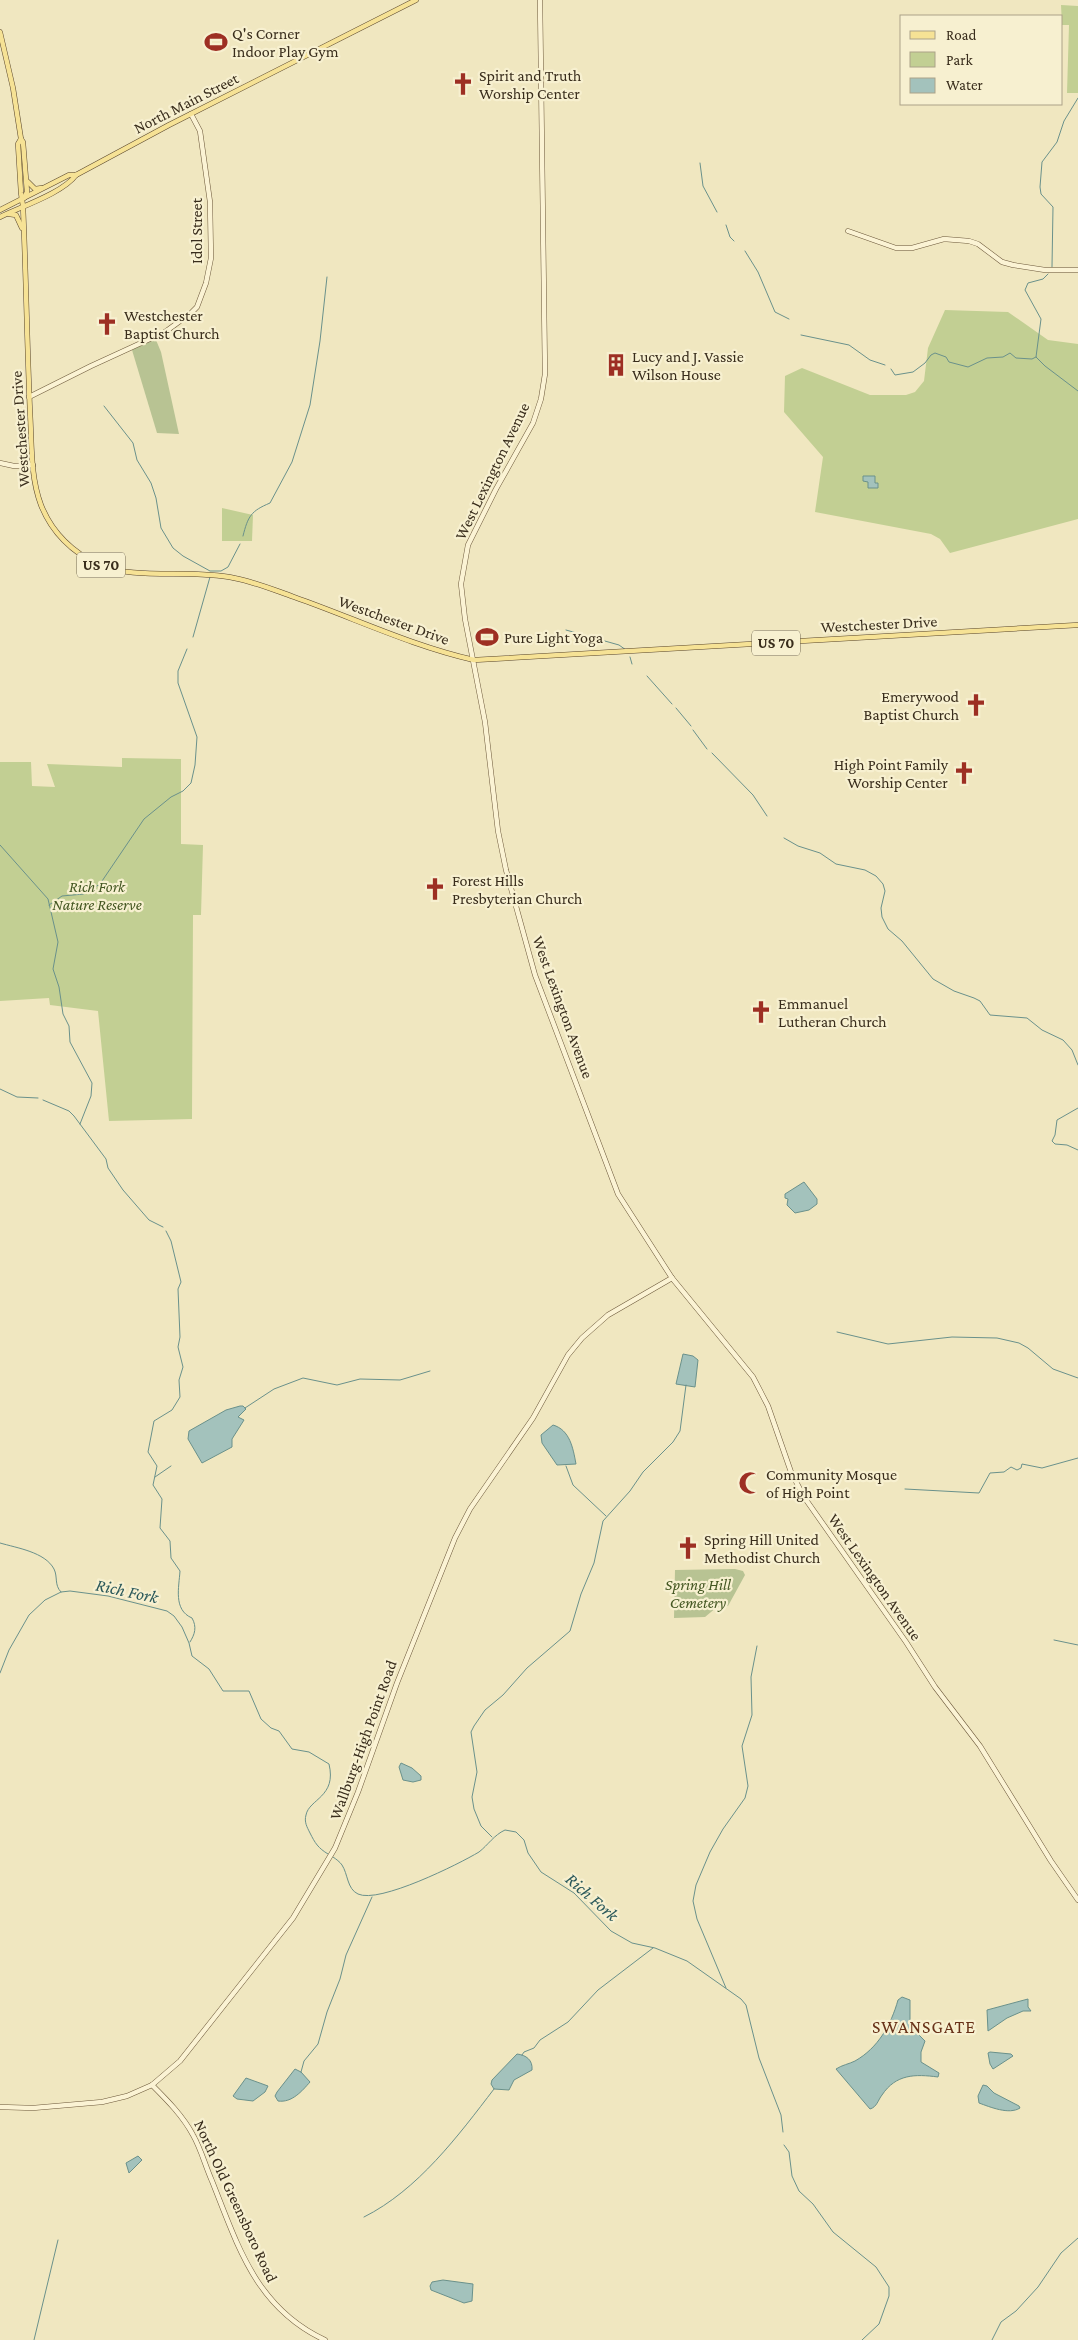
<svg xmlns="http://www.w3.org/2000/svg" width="1078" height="2340" font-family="'Crimson Pro',serif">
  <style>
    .green { fill: #c2cf93 }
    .cemetery { fill: #b8c393 }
    .water { fill: #a3c2bc; stroke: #6a918b }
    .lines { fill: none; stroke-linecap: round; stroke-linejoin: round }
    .stream { stroke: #6a918b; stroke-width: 1 }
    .secondary-casing { stroke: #6c583a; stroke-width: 5.5 }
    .primary-casing { stroke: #58452c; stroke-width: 5.5 }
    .secondary { stroke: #fbf3d4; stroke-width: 4.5 }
    .primary { stroke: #f6e295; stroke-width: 4.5 }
    .labels { text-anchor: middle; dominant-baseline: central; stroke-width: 4.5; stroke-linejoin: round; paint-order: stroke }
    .shield { fill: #f7f0d0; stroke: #726852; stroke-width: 1 }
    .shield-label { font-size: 15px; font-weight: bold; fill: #392d1c }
    .poi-label { font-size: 16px; fill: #392d1c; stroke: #f7f0d0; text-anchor: start }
    .street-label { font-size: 16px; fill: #392d1c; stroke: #f7f0d0 }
    .park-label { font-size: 16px; font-style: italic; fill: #445722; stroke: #f7f0d0 }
    .water-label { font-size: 18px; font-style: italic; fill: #2a585a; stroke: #f7f0d0 }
    .neighbourhood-label { font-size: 18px; letter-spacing: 1px; fill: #683219; stroke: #f7f0d0 }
  </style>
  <rect width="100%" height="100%" fill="#f0e7c0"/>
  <!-- green -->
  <g class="green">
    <path d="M1061,5L1078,6V93H1067L1069,25H1062Z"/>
    <path d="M945,310L1008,312L1048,340L1078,344V519L950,553L940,539L931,534L815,512L823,457L784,412L785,376L802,368L870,395H906L915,392L924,381L928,348Z"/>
    <path d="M222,508L253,515L252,541H222Z"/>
    <path d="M122,758L181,759V844L203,845L201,915H193L192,1119L109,1121L98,1011L50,1005L49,998L0,1001V762H31L32,786L55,787L47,764L122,767Z"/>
  </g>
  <!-- cemetery -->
  <g class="cemetery">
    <path d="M153,340H156L161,352L179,434L157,433L132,350Z"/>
    <path d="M735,1569L743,1571L745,1575L728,1606L717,1607L705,1617L674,1618L675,1570Z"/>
  </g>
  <!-- water -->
  <g class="water">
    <path d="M863,476H875V483H878V488H868V482L863,481Z"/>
    <path d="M804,1182L817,1199V1204L809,1210L795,1213L787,1205L788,1199L785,1198V1194Z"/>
    <path d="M683,1354L693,1356L698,1360L695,1387L676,1384Z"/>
    <path d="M240,1406H243L246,1409L238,1417L244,1420L232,1439V1447L202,1463L188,1439L189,1431L226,1410Z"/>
    <path d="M553,1425C570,1430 573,1448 576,1464L557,1465L542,1443L541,1435Z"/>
    <path d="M401,1763L412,1768L421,1776V1780L413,1782L403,1780L399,1767Z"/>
    <path d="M902,1997L910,2000V2026L925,2041L921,2052V2062L939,2073L938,2077C915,2074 896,2074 882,2095C878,2100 877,2107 870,2109L836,2069C842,2065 849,2064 855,2061C878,2048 891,2025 898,2000Z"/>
    <path d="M1028,1999V2007L1031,2011H1023L1007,2018L988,2031L987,2010Z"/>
    <path d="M990,2052L1011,2054L1013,2056L993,2069L990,2064L988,2053Z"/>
    <path d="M517,2054C526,2055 533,2060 532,2070L514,2080L509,2090L494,2089L491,2084L492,2080Z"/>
    <path d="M295,2069L301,2072L310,2082C302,2091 292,2103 278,2101L275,2096L277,2092Z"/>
    <path d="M246,2078L268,2086L265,2092L253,2101L237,2099L233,2096Z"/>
    <path d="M983,2085L987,2086L994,2093L1019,2106L1020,2108C1009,2115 990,2107 979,2103L978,2096Z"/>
    <path d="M138,2156L142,2160L129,2173L126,2163Z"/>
    <path d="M443,2280L473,2284L472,2301L464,2303L431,2290L430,2286L432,2282Z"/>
  </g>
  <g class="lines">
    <!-- stream -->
    <g class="stream">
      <path d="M700,163L703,186L717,212"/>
      <path d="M726,225L730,237L734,241"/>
      <path d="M745,251L758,272L775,312L789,319"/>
      <path d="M1052,267L1053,207L1041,194L1040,187L1042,162L1057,142L1064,121L1078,98"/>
      <path d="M1048,274L1043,279L1028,283L1025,290L1041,319L1036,357L1045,366L1078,391"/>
      <path d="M801,335L849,345L870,360L885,365"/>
      <path d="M891,369L895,375L913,372L925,363L931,355L935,353L946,357L949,362L968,367L987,358L1003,357L1010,353L1016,358L1032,359L1036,357"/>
      <path d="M104,406L133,443L137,460L151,483L156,498L161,528L173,548L183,556L210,571H221L228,567L240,544"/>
      <path d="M243,536C248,516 251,511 270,503L292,462L310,405L320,341L327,277"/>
      <path d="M566,630L619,645L626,650"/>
      <path d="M193,637L210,577"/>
      <path d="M630,657L632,664"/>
      <path d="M647,676L672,704"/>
      <path d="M676,708L691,726"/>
      <path d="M693,730L707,749"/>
      <path d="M712,753L753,795L767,816"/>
      <path d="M784,838L798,846L820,853L836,864L865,870L876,876L883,884L885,891L881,908L882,917L888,929L902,941L933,979L954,991L974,998L980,1001L990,1015L1027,1018L1042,1030L1063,1040L1072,1050L1078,1065"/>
      <path d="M0,845L48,899L58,942L53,969L59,987L63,1014L69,1026L70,1042L92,1083L91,1096L80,1124"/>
      <path d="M49,905L62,896L84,894L100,884L144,819L171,797L183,791L191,783L195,765L197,737L178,683V671L187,649"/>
      <path d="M0,1089L17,1097L38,1098"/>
      <path d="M43,1100L69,1111L74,1116L106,1159L108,1168L123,1190L149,1220L163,1227"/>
      <path d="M1078,1108L1057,1120L1055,1135L1052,1141L1055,1144L1067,1145L1078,1150"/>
      <path d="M166,1231L171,1241L181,1282L178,1289L180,1337L178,1347L183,1367L179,1380L180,1397L172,1410L154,1421L148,1452L157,1466L153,1485L162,1499L160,1528L170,1541L171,1558L180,1571C179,1587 173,1610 192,1618C197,1627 195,1634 190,1642"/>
      <path d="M837,1332L888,1344L952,1337L997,1338L1019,1343L1028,1348L1053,1369L1078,1378"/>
      <path d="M245,1408L274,1389L303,1378L337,1385L360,1379L400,1380L430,1371"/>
      <path d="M566,1466L573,1485L606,1516"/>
      <path d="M155,1477L171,1466"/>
      <path d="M905,1489L979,1493L990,1473L1004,1472L1011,1467L1017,1470L1021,1468L1022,1464L1042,1468L1078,1458"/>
      <path d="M0,1543C17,1548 45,1552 54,1569C58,1577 54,1585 61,1592"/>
      <path d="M1054,1640L1078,1645"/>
      <path d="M0,1673L9,1650L29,1615L45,1600L61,1592L70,1591L108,1596L167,1611L174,1616L182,1627L189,1643L192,1656L209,1669L223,1691H249L261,1719L271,1728L279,1731L292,1749L309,1752L329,1764C337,1797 309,1799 306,1815C304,1822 307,1827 310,1833C315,1843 318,1848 328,1854"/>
      <path d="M492,1837L481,1826L474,1809L472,1797L477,1772L471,1732L474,1726L485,1710L503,1695L527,1668L570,1631L581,1594L594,1563L603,1521L630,1491L643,1472L673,1442L680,1431L686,1385"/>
      <path d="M333,1857C336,1859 340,1862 342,1865C348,1874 347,1889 358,1894C379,1904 459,1864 479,1852C488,1845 494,1835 505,1830L516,1832L524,1840L528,1853L541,1872L574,1893L611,1931L632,1943L655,1948L687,1961L741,1999L746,2005L759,2058L781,2115L783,2132"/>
      <path d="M726,1988L697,1919L693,1901L696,1885L710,1852L723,1829L745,1798L748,1786L742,1746L752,1715L751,1677L757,1646"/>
      <path d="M522,2055L524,2052L534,2048L540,2040L568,2022L598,1990L653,1948"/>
      <path d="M301,2072L304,2061L318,2044L327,2012L340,1979L346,1955L372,1897"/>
      <path d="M784,2145L789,2152L792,2176L799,2191L813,2204L833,2232L876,2267L889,2287V2296L879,2324L862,2340"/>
      <path d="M364,2217C418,2190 458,2136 494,2089"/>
      <path d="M34,2340L58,2240"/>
      <path d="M992,2340L1001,2322L1016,2311L1038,2287L1061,2253L1078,2238"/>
    </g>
    <defs>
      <g id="secondary">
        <path d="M540,0L545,374L541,399L533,423L496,489L468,545L461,584L465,619L485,722L498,831L506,870L535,975L618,1194L672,1278L753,1377L768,1406L791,1472L804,1497L906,1642L935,1687L980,1746L1051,1861L1078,1900"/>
        <path d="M848,231L896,248H912L944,239L969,241L978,244L1002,262L1013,265L1045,270H1078"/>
        <path d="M29,397L91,366L165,332L191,313L197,307L206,283L211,258L210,202L200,131L191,114"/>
        <path d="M0,463L14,466L33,465"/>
        <path d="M152,2085C167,2100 183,2116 193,2135C201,2149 205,2165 212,2181C238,2246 256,2308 325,2340"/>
        <path d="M0,2107L33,2108L102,2102L127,2096L152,2085L180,2061L293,1918L335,1848L358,1792L397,1683L455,1538L470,1509L533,1418L568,1355L582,1338L608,1315L672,1278"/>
      </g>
      <g id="primary">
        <path d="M0,32L13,88L21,139L23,142L27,192L24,198"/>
        <path d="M21,139L18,144L21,193L23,206C26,275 27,343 30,412C32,443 30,476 41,505C52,533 72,552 99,565C133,580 194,569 234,578C255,582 274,590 294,597C354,618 412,646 474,660L1078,625"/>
        <path d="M28,182L35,189L42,188"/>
        <path d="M0,210L69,175H76L169,125L416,0"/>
        <path d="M9,214L16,215L22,228"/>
        <path d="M0,217C20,207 63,193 76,175"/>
      </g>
    </defs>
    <!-- secondary casing -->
    <use href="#secondary" class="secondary-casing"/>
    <!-- primary casing -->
    <use href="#primary" class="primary-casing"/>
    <!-- secondary -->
    <use href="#secondary" class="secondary"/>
    <!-- primary -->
    <use href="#primary" class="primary"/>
  </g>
  <!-- icons -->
  <defs>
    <symbol id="stadium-bare" viewBox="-9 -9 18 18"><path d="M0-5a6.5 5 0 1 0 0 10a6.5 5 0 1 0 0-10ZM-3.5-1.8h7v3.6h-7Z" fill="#9d2f23" stroke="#f7f0d0" stroke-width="2.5" paint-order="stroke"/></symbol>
    <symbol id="church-bare" viewBox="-9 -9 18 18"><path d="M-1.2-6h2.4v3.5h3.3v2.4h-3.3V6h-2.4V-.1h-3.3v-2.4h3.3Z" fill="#9d2f23" stroke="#f7f0d0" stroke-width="2.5" paint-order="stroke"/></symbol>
    <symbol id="building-bare" viewBox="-9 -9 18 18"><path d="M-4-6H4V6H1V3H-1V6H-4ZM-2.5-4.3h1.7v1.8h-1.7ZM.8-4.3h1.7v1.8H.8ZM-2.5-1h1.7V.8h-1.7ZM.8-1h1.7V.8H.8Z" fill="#9d2f23" stroke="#f7f0d0" stroke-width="2.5" paint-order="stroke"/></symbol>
    <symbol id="mosque-bare" viewBox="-9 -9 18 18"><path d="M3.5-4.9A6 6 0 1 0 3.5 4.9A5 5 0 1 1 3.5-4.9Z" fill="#9d2f23" stroke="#f7f0d0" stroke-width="2.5" paint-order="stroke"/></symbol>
  </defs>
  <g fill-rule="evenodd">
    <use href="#stadium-bare" x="200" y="26" width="32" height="32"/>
    <use href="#church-bare" x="447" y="68" width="32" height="32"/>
    <use href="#church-bare" x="91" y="308" width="32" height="32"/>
    <use href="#building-bare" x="600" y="349" width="32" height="32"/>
    <use href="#stadium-bare" x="471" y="621" width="32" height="32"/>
    <use href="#church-bare" x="960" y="689" width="32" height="32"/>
    <use href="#church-bare" x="948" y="757" width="32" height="32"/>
    <use href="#church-bare" x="419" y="873" width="32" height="32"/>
    <use href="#church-bare" x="745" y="996" width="32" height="32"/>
    <use href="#mosque-bare" x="734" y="1467" width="32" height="32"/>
    <use href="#church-bare" x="672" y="1532" width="32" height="32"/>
  </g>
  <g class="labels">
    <!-- shield labels -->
    <g class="shield">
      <rect x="77" y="552.5" width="48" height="25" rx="4"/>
      <rect x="752" y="630.5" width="48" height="25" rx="4"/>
    </g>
    <g class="shield-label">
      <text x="101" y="565">US 70</text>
      <text x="776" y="643">US 70</text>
    </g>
    <!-- poi labels -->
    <g class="poi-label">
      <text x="232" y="33">Q's Corner<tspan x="232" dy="18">Indoor Play Gym</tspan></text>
      <text x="479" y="75">Spirit and Truth<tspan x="479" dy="18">Worship Center</tspan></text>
      <text x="124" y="315">Westchester<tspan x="124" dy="18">Baptist Church</tspan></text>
      <text x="632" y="356">Lucy and J. Vassie<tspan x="632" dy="18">Wilson House</tspan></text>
      <text x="504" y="637">Pure Light Yoga</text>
      <text x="959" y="696" text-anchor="end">Emerywood<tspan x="959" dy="18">Baptist Church</tspan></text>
      <text x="948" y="764" text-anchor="end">High Point Family<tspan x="948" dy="18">Worship Center</tspan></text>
      <text x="452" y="880">Forest Hills<tspan x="452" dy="18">Presbyterian Church</tspan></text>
      <text x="778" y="1003">Emmanuel<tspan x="778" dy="18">Lutheran Church</tspan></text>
      <text x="766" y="1474">Community Mosque<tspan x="766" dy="18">of High Point</tspan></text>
      <text x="704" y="1539">Spring Hill United<tspan x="704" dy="18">Methodist Church</tspan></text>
    </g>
    <!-- street labels -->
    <g class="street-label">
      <text transform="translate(186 103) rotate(-27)">North Main Street</text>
      <text transform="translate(196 231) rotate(-90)">Idol Street</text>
      <text transform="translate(20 429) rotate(-94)">Westchester Drive</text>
      <text transform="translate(492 471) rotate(-64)">West Lexington Avenue</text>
      <text transform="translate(394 620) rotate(20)">Westchester Drive</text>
      <text transform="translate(879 624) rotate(-3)">Westchester Drive</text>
      <text transform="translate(563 1007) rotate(70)">West Lexington Avenue</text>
      <text transform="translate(875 1577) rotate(55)">West Lexington Avenue</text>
      <text transform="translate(363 1740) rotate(-70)">Wallburg-High Point Road</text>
      <text transform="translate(236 2201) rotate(65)">North Old Greensboro Road</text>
    </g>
    <!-- park labels -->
    <g class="park-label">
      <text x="97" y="886">Rich Fork<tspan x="97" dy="18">Nature Reserve</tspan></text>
      <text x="698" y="1584">Spring Hill<tspan x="698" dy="18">Cemetery</tspan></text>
    </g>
    <!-- water labels -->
    <g class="water-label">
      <text transform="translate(127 1591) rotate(12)">Rich Fork</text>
      <text transform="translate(592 1897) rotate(41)">Rich Fork</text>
    </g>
    <!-- neighbourhood labels -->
    <g class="neighbourhood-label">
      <text x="924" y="2027">SWANSGATE</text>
    </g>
  </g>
  <!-- legend -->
  <rect x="900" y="15" width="162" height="90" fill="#f7f0d0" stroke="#aba288"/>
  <rect x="910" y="31" width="25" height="8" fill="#f6e295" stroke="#aba288"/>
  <text x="946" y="40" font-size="15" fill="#392d1c">Road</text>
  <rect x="910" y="52" width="25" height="15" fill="#c2cf93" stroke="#aba288"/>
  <text x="946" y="65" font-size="15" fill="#392d1c">Park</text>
  <rect x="910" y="78" width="25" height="15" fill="#a3c2bc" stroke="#aba288"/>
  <text x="946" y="90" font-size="15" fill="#392d1c">Water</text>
</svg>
